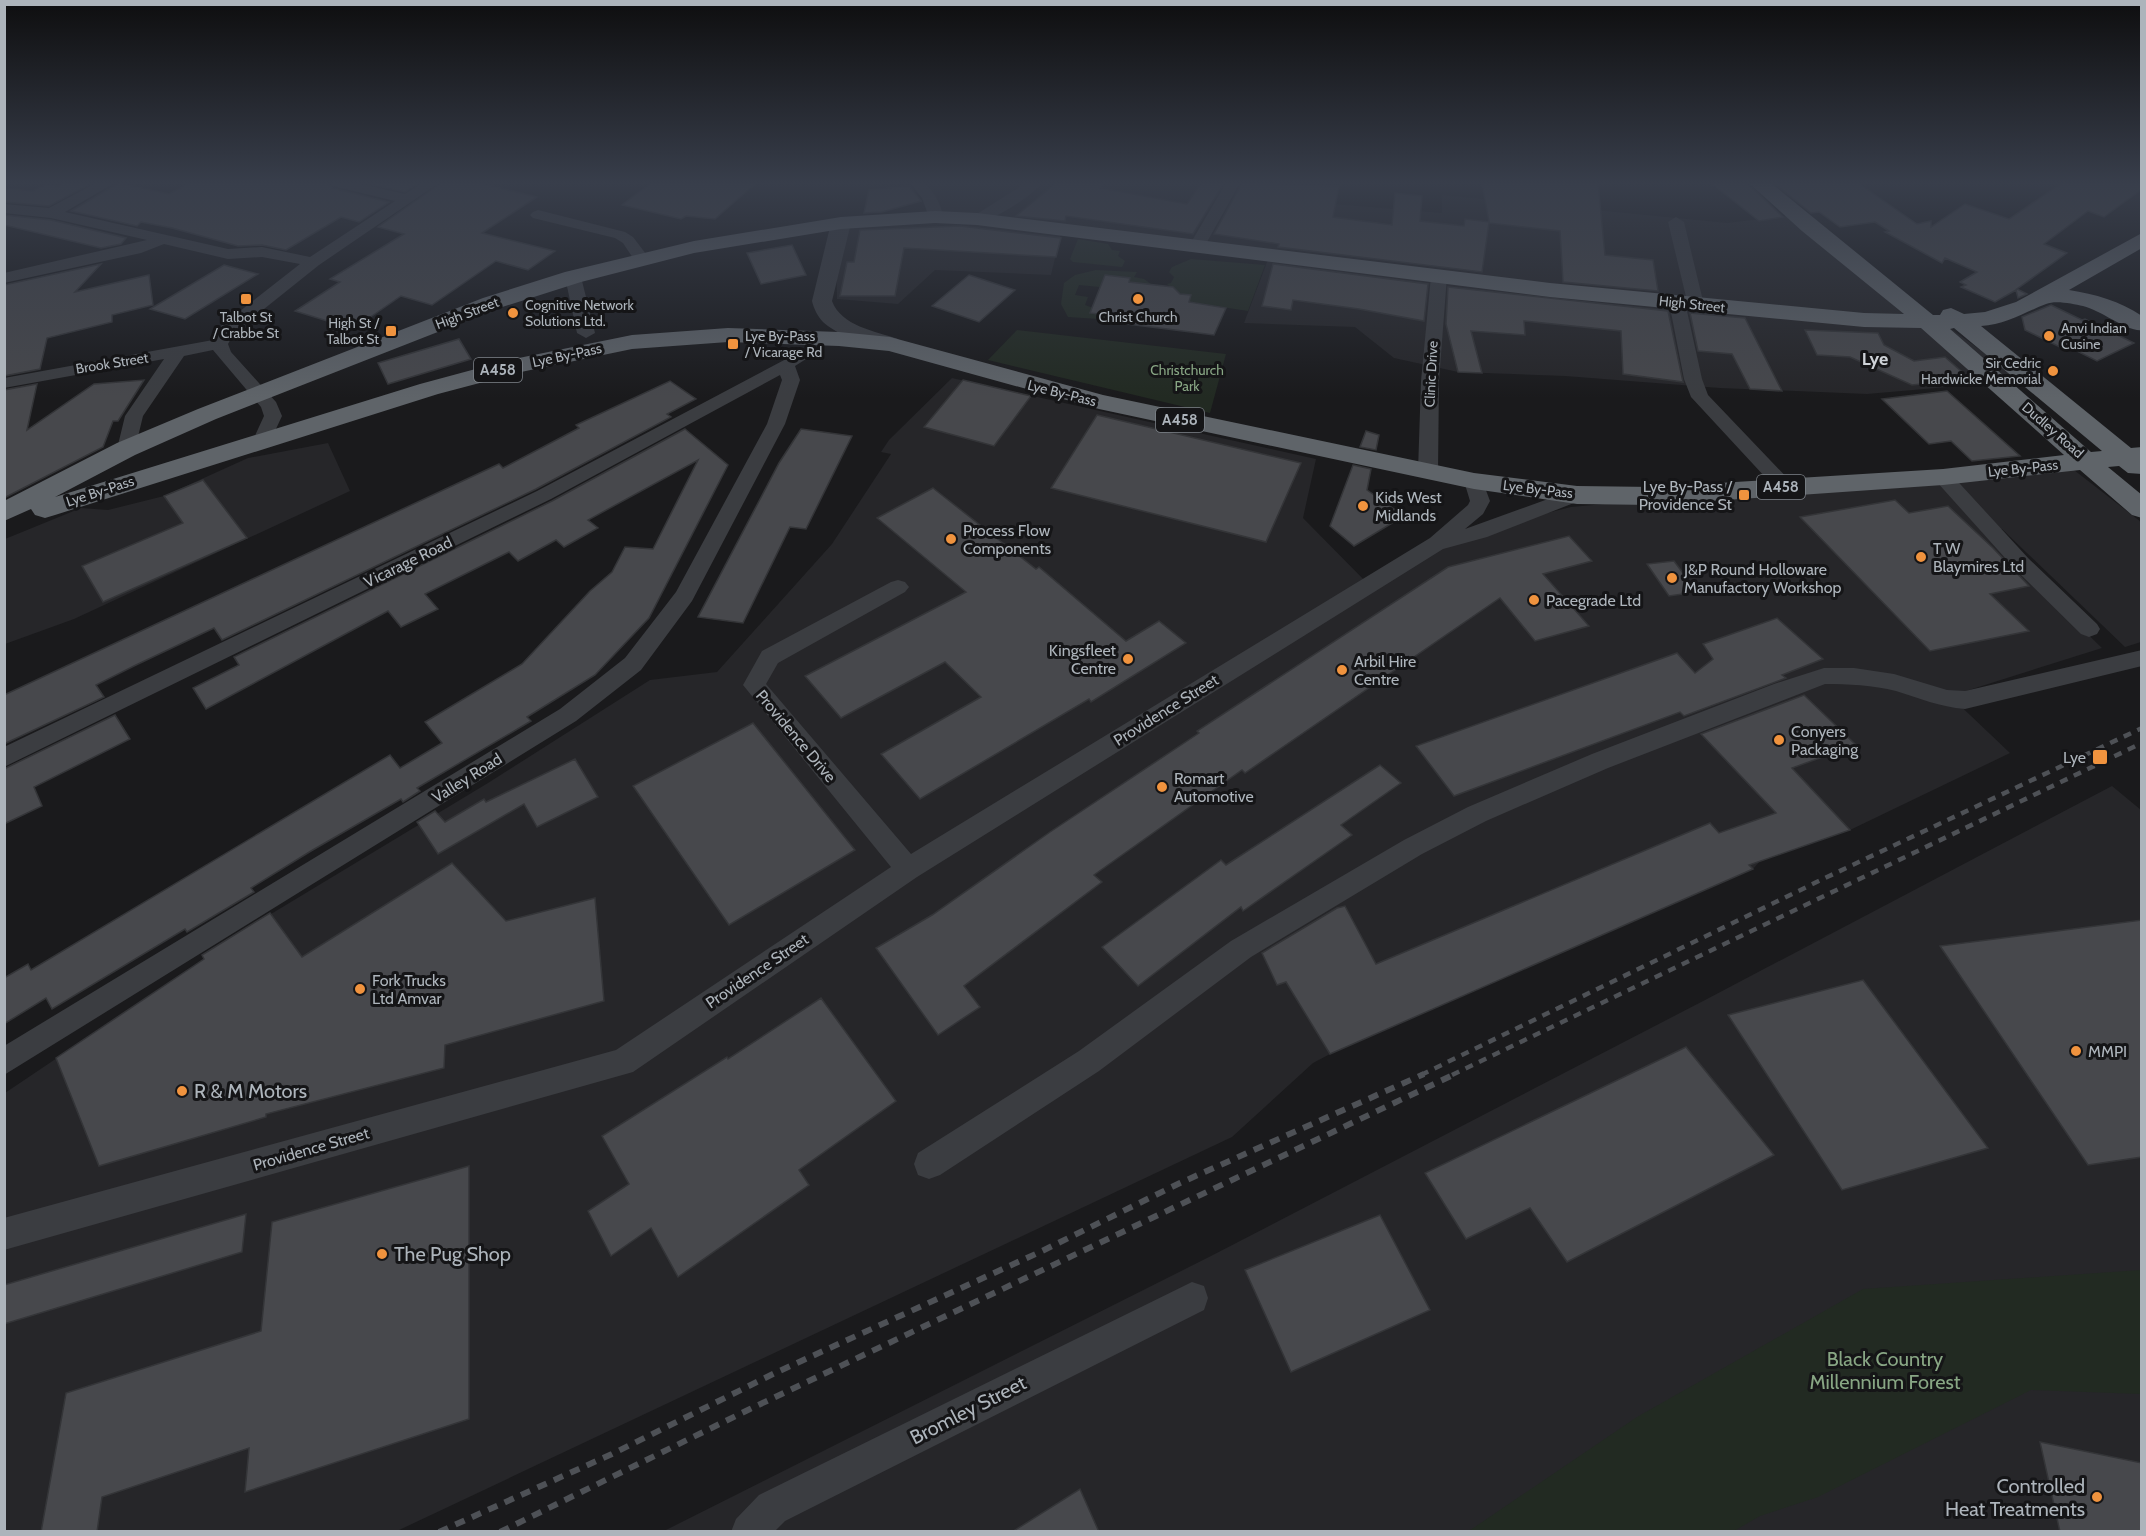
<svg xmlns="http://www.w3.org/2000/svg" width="2146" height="1536" font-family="Cabin,sans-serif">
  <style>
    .built { fill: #262629 }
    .green { fill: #222a22 }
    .building { fill: #47484c; stroke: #343538; stroke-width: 1.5 }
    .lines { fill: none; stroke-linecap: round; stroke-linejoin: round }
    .minor { fill: #3b3d41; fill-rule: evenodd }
    .tertiary { fill: #3b3d41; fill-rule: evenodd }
    .trunk { fill: #5f6469; fill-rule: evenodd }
    .rail-far1 { stroke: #4e5156; stroke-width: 4.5; stroke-dasharray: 8 7; stroke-linecap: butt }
    .rail { stroke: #4e5156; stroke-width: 6; stroke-dasharray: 10 8; stroke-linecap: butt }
    .poi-dot { fill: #f0933e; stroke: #151517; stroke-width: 2 }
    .labels { text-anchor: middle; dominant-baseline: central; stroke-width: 6; stroke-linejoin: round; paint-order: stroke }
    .far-street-label { font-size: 14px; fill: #adb4bb; stroke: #151517 }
    .far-poi-label { font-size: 14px; fill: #adb4bb; stroke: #151517; text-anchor: start }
    .far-park-label { font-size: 14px; fill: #88a684; stroke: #151517 }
    .shield { fill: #151517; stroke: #7f848a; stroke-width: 1.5 }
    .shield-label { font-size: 15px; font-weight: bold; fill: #adb4bb }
    .poi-label { font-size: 16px; fill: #adb4bb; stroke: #151517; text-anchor: start }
    .street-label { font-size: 16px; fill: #adb4bb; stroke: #151517 }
    .far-district-label { font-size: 18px; font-weight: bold; fill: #ced2d7; stroke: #151517 }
    .near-poi-label { font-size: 20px; fill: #adb4bb; stroke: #151517; text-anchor: start }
    .near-park-label { font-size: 20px; fill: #88a684; stroke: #151517 }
    .near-street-label { font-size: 20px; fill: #adb4bb; stroke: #151517 }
  </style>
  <rect width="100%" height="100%" fill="#1a1a1c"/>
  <!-- built -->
  <g class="built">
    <path d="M924,183H1200L1321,203L1442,213V195L1727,223L1794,215L2019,378L1982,384L1867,394L1720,388L1565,376L1458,372L1394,358L1355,327L1244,323L1269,257L1061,233L1051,275L935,270L898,304L837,299L836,243L841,223L935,217Z"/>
    <path d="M952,378L1316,459L1303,518L1369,585L1451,537L1571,507L1693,496L2074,470L2141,522V642L2125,647L2002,529L1982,532L2102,648L1950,696L2010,753L1850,830L1761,860L1753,869L1330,1054L1313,1063L1232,1137L397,1531L5,1532V1093L271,914L488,783L650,680L717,672L832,544L891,454L881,452L889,440Z"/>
    <path d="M328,443L350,491L74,619L5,644V539L81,508L108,510L164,496L248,458Z"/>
    <path d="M2112,786L2141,810V1531L662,1532L1211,1256L1707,999Z"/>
  </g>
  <!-- green -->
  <g class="green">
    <path d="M1078,239L1108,244L1112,250L1120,251L1118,256L1125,261L1122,267L1073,262L1070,259Z"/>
    <path d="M1191,259L1265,265L1248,311L1189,302L1191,295L1180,294L1167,284L1171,283L1174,277L1169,272L1172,267Z"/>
    <path d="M1096,270L1137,272L1134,277L1144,279L1151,284L1127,287L1130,278L1105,275L1100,287L1079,285L1075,295L1088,297L1085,305L1115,316L1114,320L1068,317L1061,304L1064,283L1075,275Z"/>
    <path d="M1017,330L1226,354L1210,413L988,360Z"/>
    <path d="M2141,1270V1394L2031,1390L1818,1497L1760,1516L1734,1531H1469L1637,1417L1863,1289Z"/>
  </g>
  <!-- building -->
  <g class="building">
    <path d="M64,183L90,184L49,206L4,202V188L33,191L46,184L58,186Z"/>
    <path d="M119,183L169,194L189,183H329L332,188L389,202L359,222L341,217L286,250L262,245L238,246L172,228L141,222L137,226L71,211Z"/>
    <path d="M365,183H418L405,192Z"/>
    <path d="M441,183H480L537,197L482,233L555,251L528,270L496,261L432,305L401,296L353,329L295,311L340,282L330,279L404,234L378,227Z"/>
    <path d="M651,183H756L715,219L686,216L681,219L622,205Z"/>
    <path d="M1056,183H1103L1100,188L1187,204L1201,183H1224L1193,234L1066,216L1065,221L1016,216Z"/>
    <path d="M1242,183L1339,186L1333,217L1392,225L1395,193L1422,196L1420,221L1464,226L1465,219L1489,222L1482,183H1598L1605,255L1653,260L1658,291L1563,282L1560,231L1489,223L1482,272L1278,247L1279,244L1214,234Z"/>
    <path d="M1711,183H1747L1783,217L1759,221Z"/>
    <path d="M1774,183H1858L1917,224L1931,221V227L1965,204L2009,219L2062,183H2142V189L2104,217L2088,211L2044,244L2067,253L2017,289L2027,294L2018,298L2016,290L1995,302L1961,287L1966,285L1960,282L1977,272L1945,258L1942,263L1885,232L1889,231L1875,222L1840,227L1819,212L1811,213Z"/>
    <path d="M909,186L921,201L882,212L864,213L869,190Z"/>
    <path d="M4,215L51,220L126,238L121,244L101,248L4,225Z"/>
    <path d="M960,226L1061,238L1056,257L904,248L895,296H840L847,262H854L860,230Z"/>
    <path d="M792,245L806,275L761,284L747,253Z"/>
    <path d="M101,264L75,292L149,275L153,305L112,315V322L47,338L40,369L4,376V285Z"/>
    <path d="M1273,264L1428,284L1424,321L1359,309L1293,300L1291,310L1262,306Z"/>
    <path d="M224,265L258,274L185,319L150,309Z"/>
    <path d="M969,275L1015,290L979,322L932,306Z"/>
    <path d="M1105,275L1130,278L1129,282L1173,287L1180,294L1191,295L1189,302L1226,308L1214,335L1120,323L1122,317L1090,313Z"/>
    <path d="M1448,287L1668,311L1683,382L1623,374L1621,331L1524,321L1525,335L1471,331L1482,373L1458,372L1446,324Z"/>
    <path d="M2051,305L2082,320L2085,319L2134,343L2097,361L2073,349L2066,350L2025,330L2022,317Z"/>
    <path d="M1690,313L1745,318L1782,391L1750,389L1732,354L1698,351Z"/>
    <path d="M1805,330L1878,333L1884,345L1914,361L1945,357L1970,379L1912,385L1850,357L1817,355Z"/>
    <path d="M459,339L471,359L388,384L378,363Z"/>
    <path d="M144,380L118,421H113L103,447L4,498V390L37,384L27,430L94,384Z"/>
    <path d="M963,380L1031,396L994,446L924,427Z"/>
    <path d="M670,381L696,399L667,414L671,417L536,489L222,640L214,628L136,665L96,685L104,697L4,744V695L499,464L503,468L579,428L576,425Z"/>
    <path d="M1947,391L2020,456L1972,461L1951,441L1929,444L1882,399Z"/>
    <path d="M1097,415L1301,463L1266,542L1051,488Z"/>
    <path d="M685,429L728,465L649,618L595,675L527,717L531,721L417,788L420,791L403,802L401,799L311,851L251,888L254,892L187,932L185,929L52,1009L46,998L4,1024V978L28,964L31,970L390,755L400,768L442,743L425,722L522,664L590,591L612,572L625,547L653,549L698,460L588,520L598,528L564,547L556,540L518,561L509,552L425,594L438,609L401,627L388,611L206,709L193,688L239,665L234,657L552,501Z"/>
    <path d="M801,429L852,436L806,529L790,527L743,623L698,617L779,463Z"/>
    <path d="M1366,431L1379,435L1376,450L1360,447Z"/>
    <path d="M1353,465L1371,469L1367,490L1404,516L1354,546L1330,526Z"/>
    <path d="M203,480L247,538L103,602L82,566L183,523L164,496Z"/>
    <path d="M933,488L1036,569L1039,567L1126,641L1159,621L1186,643L1091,702L1089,699L920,799L881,754L981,697L945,662L841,718L805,676L966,592L877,518Z"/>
    <path d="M1895,500L1909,513L1948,506L1993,548L2029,586L1990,594L2029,631L1930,651L1800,517Z"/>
    <path d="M1569,536L1592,561L1543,574L1589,626L1535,641L1500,598L1245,773L1242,770L1094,875L1102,882L964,986L980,1007L938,1035L876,948L932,915L1050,832L1199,733L1197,731L1448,567Z"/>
    <path d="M1674,561L1697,592L1669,596L1647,564Z"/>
    <path d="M1777,618L1823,659L1782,675L1786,678L1684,716L1680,712L1454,796L1416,746L1677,653L1695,673L1713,659L1703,644Z"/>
    <path d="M1804,695L1856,745L1792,768L1850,830L1749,865L1753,869L1330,1054L1286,982L1277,985L1262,953L1337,908L1345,906L1376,964L1710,823L1719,833L1776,813L1701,734Z"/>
    <path d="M115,715L130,739L34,787L42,806L4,824V769Z"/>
    <path d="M753,723L855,850L729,925L633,786Z"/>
    <path d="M575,759L598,797L537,827L524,804L438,854L417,822L435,811L445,822L484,799L486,802Z"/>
    <path d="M1380,765L1401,783L1341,825L1352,835L1243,911L1241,907L1138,986L1102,947L1221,860L1226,865Z"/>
    <path d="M452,863L506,921L595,898L604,1001L445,1045L444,1068L266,1114V1117L99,1166L56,1058L204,959L202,955L270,913L302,957Z"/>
    <path d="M2142,920V1157L2088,1165L1940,946Z"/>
    <path d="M1863,980L1988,1148L1842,1190L1728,1015Z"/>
    <path d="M821,998L896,1101L799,1170L809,1185L678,1277L651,1228L611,1256L588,1211L629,1184L602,1136L727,1057L728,1059Z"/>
    <path d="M1686,1047L1774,1155L1567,1262L1530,1208L1466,1239L1425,1173Z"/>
    <path d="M469,1166V1419L245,1492L249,1448L102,1497L97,1532H41L66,1393L261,1331L272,1222Z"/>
    <path d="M246,1214L242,1252L4,1324V1285Z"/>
    <path d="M1380,1215L1430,1310L1291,1372L1245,1270Z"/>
    <path d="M2040,1442L2142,1463V1532H2060Z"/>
    <path d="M1080,1489L1099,1532H1012Z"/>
  </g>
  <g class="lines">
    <!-- minor -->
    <g class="minor">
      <path d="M96,183H114L65,212L228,249L262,247L310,257L395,201L333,186L331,183H356L405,194L422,183H439L319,265L234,333L228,344L231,352L276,402L282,416L268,446L261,448L252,442L264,416L261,407L213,350L184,356L143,416L135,449L126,455L117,449L125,416L164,359L4,388V378L213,340L221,326L300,264L262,257L228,259L164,244L141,253L4,283V273L147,240L51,218L4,213V204L49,208Z"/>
      <path d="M910,183H925C934,193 941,203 943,217L940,220H930L922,198Z"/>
      <path d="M1026,183H1042C1032,196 987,226 972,222L969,219Z"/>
      <path d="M1226,183H1240L1203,249H1191L1189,246Z"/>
      <path d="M538,210L625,232L633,237L649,258L647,261H635L623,243L615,238L533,218L530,215L533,212Z"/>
      <path d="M1676,217L1684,222L1704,305L1702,309H1690L1688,305L1668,222Z"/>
      <path d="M1439,271L1447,276L1439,381L1438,471L1435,475H1421L1418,471L1421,381L1431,276Z"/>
      <path d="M573,272L581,277L595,333L586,338L577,333L565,277Z"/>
      <path d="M1677,297L1685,302L1702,379L1708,395L1792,483L1795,487L1792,491H1778L1691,397L1684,379L1669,302Z"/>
      <path d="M805,349L814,354L795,366L800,380L785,424L692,601L641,670L576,721L4,1075V1046L560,709L625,658L676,592L767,424L782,380L780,375L551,499L4,767V747L537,491Z"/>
      <path d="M1943,471L1950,473L2029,559L2097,624L2100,629L2097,634L2089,637L2081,634L2015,569L1936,481L1933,477L1936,473Z"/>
      <path d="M1474,475L1481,477L1490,501L1483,514L1465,529L1570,491H1584L1587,495L1584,499L1487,537L1443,549L917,877L633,1072L4,1250V1218L616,1050L891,867L743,685L762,651L891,582L898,580L905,582L909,587L905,592L778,663L766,684L911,854L1430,538L1468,505L1470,501L1464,481L1467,477Z"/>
      <path d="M2142,650V666L1965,709C1940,707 1919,698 1896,691C1873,685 1848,684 1825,684L1608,768L1486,821L1422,854L1251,957L1099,1071L940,1175L929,1179L918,1175L914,1164L918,1153L1079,1051L1231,941L1404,840L1468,807L1592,754L1774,684L1824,668H1854L1894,674L1947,690L1965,691Z"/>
      <path d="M1192,1282L1204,1286L1208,1298L1204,1310L785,1521L774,1532H731L736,1519L759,1495Z"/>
    </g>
    <!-- tertiary -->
    <path class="tertiary" d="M841,217L851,223L832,301C841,326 875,331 898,339L901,344L898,349C881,353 835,334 823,322C817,315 814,309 812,301L831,223Z"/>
    <!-- trunk -->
    <path class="trunk" d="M1749,183H1771L1933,315H1940L1943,310L1951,308L1964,314L1985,312L2016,302L2142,233V248L2069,290C2095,294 2120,301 2142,316V330C2127,332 2101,310 2083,306C2073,304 2056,300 2046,304C2025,312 2005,325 1981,326L2131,448L2142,447V474L2128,473L2119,466L2108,467L2142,495V518L2132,515L2080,470L1943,485L1654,505L1577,504L1474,489L1099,409L889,351L839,346L728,342L632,349L521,372L438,394L55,515L45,518L35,515L31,509L4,521V501L117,443L198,409L483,298L565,272L694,241L841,217L935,211L977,213L1550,283L1864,313L1904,314L1802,231ZM935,223L977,225L1550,297L1864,327L1921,328L2064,455L1943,469L1654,487L1577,486L1474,473L1103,395L890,337L839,332L728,328L632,335L509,360L420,384L55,497L135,455L216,419L499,308L581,282L694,253L841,229ZM1954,328L2102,451L2091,452L1950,329Z"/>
    <!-- rail-far1 -->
    <g class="rail-far1">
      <path d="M1421,1075L1825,878L2142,728"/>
      <path d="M1452,1075L2142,743"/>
    </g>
    <!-- rail -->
    <g class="rail">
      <path d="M439,1532L612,1454L775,1373L1040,1252L1180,1183L1424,1074"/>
      <path d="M500,1532L750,1409L1455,1074"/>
    </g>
  </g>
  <!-- sky -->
  <linearGradient id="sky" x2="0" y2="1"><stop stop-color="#0e0e0f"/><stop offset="0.46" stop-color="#383e4b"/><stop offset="1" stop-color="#383e4b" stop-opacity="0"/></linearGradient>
  <rect width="2146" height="398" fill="url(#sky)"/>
  <!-- markers -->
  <g class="poi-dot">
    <rect x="240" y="293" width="12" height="12" rx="3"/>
    <circle cx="1138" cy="299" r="6"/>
    <circle cx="513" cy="313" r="6"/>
    <rect x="385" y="325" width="12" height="12" rx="3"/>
    <circle cx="2049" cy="336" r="6"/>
    <rect x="727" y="338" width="12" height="12" rx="3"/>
    <circle cx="2053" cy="371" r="6"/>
    <rect x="1738" y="489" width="12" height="12" rx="3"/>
    <circle cx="1363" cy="506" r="6"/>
    <circle cx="951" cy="539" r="6"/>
    <circle cx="1921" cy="557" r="6"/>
    <circle cx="1672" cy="578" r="6"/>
    <circle cx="1534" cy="600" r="6"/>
    <circle cx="1128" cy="659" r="6"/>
    <circle cx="1342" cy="670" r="6"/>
    <circle cx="1779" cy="740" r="6"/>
    <rect x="2092" y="749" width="16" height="16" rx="3"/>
    <circle cx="1162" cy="787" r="6"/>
    <circle cx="360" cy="989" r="6"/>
    <circle cx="2076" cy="1051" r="6"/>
    <circle cx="182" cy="1091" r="6"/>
    <circle cx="382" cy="1254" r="6"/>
    <circle cx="2097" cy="1497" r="6"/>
  </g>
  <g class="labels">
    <!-- far-street labels -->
    <g class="far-street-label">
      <text transform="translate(1692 304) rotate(6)">High Street</text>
      <text transform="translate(467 313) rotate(-21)">High Street</text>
      <text transform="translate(567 355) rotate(-12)">Lye By-Pass</text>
      <text transform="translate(112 363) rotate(-9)">Brook Street</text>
      <text transform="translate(1431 374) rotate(-87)">Clinic Drive</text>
      <text transform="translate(1062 393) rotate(14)">Lye By-Pass</text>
      <text transform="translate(2053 430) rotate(41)">Dudley Road</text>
      <text transform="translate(2023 468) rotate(-6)">Lye By-Pass</text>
      <text transform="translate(1538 489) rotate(7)">Lye By-Pass</text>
      <text transform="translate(100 491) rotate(-18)">Lye By-Pass</text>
    </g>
    <!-- far-poi labels -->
    <g class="far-poi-label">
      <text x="525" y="305">Cognitive Network<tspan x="525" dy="16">Solutions Ltd.</tspan></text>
      <text x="246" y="317" text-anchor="middle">Talbot St<tspan x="246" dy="16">/ Crabbe St</tspan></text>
      <text x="1138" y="317" text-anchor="middle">Christ Church</text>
      <text x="379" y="323" text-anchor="end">High St /<tspan x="379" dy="16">Talbot St</tspan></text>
      <text x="2061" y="328">Anvi Indian<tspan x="2061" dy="16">Cusine</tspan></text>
      <text x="745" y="336">Lye By-Pass<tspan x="745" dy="16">/ Vicarage Rd</tspan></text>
      <text x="2041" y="363" text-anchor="end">Sir Cedric<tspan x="2041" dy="16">Hardwicke Memorial</tspan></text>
    </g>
    <!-- far-park labels -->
    <g class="far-park-label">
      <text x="1187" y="370">Christchurch<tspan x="1187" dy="16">Park</tspan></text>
    </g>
    <!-- shield labels -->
    <g class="shield">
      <rect x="474" y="358" width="48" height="24" rx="4.5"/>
      <rect x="1156" y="408" width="48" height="24" rx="4.5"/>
      <rect x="1757" y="475" width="48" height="24" rx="4.5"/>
    </g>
    <g class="shield-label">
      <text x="498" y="370">A458</text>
      <text x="1180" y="420">A458</text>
      <text x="1781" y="487">A458</text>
    </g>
    <!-- poi labels -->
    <g class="poi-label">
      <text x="1732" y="486" text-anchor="end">Lye By-Pass /<tspan x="1732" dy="18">Providence St</tspan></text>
      <text x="1375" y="497">Kids West<tspan x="1375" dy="18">Midlands</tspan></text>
      <text x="963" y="530">Process Flow<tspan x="963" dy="18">Components</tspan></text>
      <text x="1933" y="548">T W<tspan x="1933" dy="18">Blaymires Ltd</tspan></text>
      <text x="1684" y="569">J&amp;P Round Holloware<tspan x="1684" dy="18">Manufactory Workshop</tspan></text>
      <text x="1546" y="600">Pacegrade Ltd</text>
      <text x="1116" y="650" text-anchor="end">Kingsfleet<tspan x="1116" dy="18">Centre</tspan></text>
      <text x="1354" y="661">Arbil Hire<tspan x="1354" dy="18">Centre</tspan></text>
      <text x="1791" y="731">Conyers<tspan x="1791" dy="18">Packaging</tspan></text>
      <text x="2086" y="757" text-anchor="end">Lye</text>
      <text x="1174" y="778">Romart<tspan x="1174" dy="18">Automotive</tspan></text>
      <text x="372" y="980">Fork Trucks<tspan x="372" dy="18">Ltd Amvar</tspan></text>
      <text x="2088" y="1051">MMPI</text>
    </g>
    <!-- street labels -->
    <g class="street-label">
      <text transform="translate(408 562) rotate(-26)">Vicarage Road</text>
      <text transform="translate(1166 710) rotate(-32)">Providence Street</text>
      <text transform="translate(796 736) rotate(50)">Providence Drive</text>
      <text transform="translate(467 778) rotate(-32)">Valley Road</text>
      <text transform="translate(757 971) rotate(-34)">Providence Street</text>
      <text transform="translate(311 1149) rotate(-16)">Providence Street</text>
    </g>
    <!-- far-district labels -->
    <g class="far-district-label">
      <text x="1875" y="359">Lye</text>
    </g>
    <!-- near-poi labels -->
    <g class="near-poi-label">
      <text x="194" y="1091">R &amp; M Motors</text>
      <text x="394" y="1254">The Pug Shop</text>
      <text x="2085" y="1486" text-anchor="end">Controlled<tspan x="2085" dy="23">Heat Treatments</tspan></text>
    </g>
    <!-- near-park labels -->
    <g class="near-park-label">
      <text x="1885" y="1359">Black Country<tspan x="1885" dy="23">Millennium Forest</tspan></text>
    </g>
    <!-- near-street labels -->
    <g class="near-street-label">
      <text transform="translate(968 1410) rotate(-27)">Bromley Street</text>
    </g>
  </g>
  <!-- border -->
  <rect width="2146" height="1536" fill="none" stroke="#adb4bb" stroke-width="12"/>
</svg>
